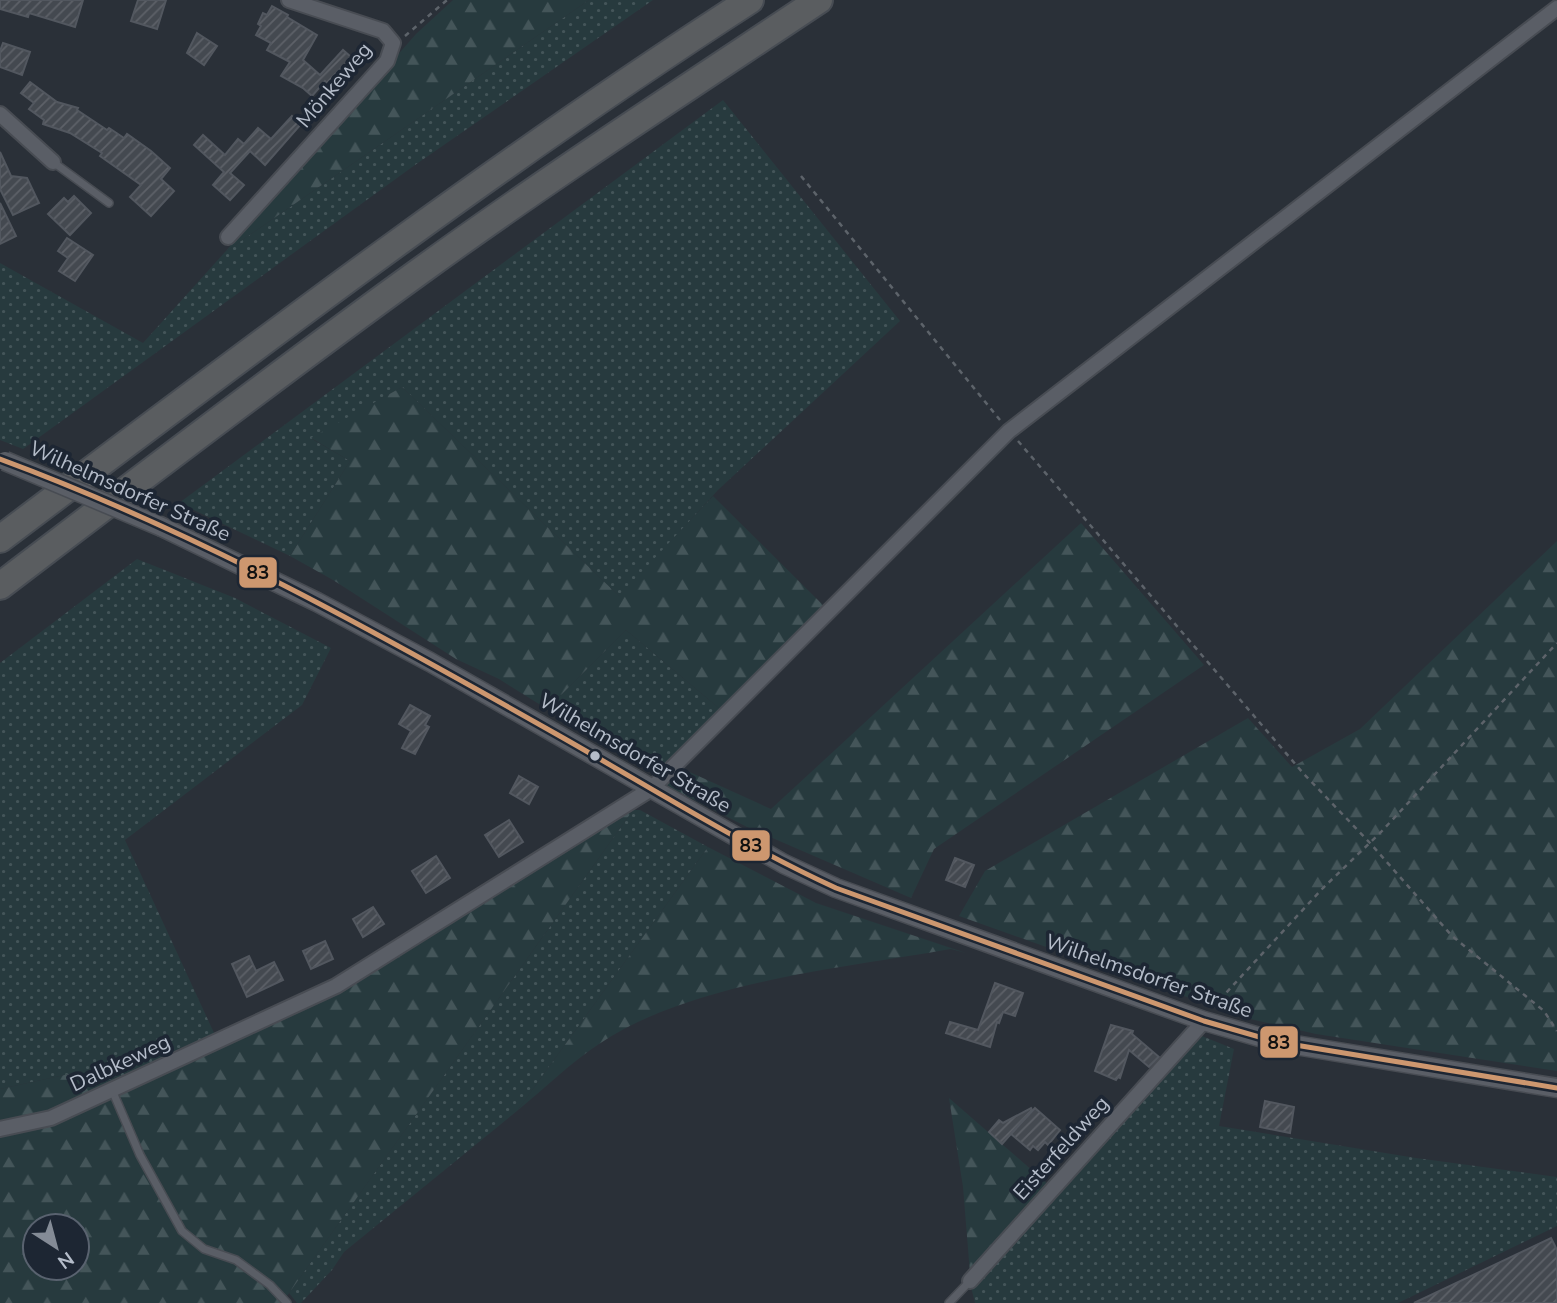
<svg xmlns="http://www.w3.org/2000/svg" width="1557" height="1303" font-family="'Nunito Sans',sans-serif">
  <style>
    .grass { fill: url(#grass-dots) }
    .forest { fill: url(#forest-firs); fill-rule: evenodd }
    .building { fill: url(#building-hatch); stroke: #52575f; stroke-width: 2 }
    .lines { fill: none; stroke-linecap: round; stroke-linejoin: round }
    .service-casing { stroke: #484c53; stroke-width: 10 }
    .minor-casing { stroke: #484c53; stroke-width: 18 }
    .tertiary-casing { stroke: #484c53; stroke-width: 21 }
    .motorway-casing { stroke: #474c53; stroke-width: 30 }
    .path { stroke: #5d636a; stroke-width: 2.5; stroke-dasharray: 5 5; stroke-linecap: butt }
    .service { stroke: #5a5e66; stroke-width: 7 }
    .minor { stroke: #5a5e66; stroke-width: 14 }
    .tertiary { stroke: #5a5e66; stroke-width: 18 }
    .motorway { stroke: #5a5d60; stroke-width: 26 }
    .tertiary-bridge-casing { stroke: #484c53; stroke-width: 21; stroke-linecap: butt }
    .tertiary-bridge { stroke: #5a5e66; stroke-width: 18 }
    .bus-1-casing { stroke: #1d2633; stroke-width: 10 }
    .bus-1 { stroke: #cd976f; stroke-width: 5 }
    .bus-dot { fill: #b4bcc9; stroke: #1d2633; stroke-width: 2.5 }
    .labels { text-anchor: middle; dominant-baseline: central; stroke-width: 7; stroke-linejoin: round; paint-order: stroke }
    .street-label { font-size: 21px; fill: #b4bcc9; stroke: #1d2633 }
    .line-badge { stroke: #1d2633; stroke-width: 2.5 }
    .pale-badge-label { font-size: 19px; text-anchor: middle; font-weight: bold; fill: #111 }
  </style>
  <defs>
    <pattern id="grass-dots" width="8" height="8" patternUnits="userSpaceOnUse" patternTransform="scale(1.75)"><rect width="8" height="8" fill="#273a3e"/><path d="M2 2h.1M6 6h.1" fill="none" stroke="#445559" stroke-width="1.8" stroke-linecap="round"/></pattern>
    <pattern id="forest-firs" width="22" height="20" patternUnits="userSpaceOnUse" patternTransform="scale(1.75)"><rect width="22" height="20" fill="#273a3e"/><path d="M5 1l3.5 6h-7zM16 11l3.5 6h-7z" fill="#445559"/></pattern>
    <pattern id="building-hatch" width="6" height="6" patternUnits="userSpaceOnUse" patternTransform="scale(1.75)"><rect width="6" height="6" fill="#444950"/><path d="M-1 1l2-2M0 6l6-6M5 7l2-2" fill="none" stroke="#5d6168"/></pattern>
  </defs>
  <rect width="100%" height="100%" fill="#2a3038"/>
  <!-- grass -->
  <g class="grass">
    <path d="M589,0H653L415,165L23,449L0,440V263L143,343L225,252Z"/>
    <path d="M723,100L900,321L718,490L620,597L402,387L312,439L350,461L290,556L179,503Z"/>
    <path d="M137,559L235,598L331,648L302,705L125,840L215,1035L113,1082L106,1066L0,1089V663Z"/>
    <path d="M626,630L720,709L657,772L547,709Z"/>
    <path d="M633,810H640L708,847L517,1111L344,1252L332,1270L301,1303H297L289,1293Z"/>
    <path d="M1197,1034L1234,1049L1219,1126L1416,1158L1557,1177V1226L1398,1303H975L971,1287Z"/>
  </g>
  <!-- forest -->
  <g class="forest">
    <path d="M453,0H589L225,252L416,34Z"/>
    <path d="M402,387L619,596L713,496L824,606L720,709L626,630L547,709L499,679L456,659L333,580L290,556L350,461L311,438Z"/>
    <path d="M1081,523L1204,665L934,849L911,898L747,827L665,785L683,769L771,809Z"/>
    <path d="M1557,541V1071L1316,1034L1246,1018L959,916L985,871L1248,718L1292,767L1360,729Z"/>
    <path d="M633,810L282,1303H0V1137L52,1126L341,992ZM35,1226H77V1268H35Z"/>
    <path d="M708,847L816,903L966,953L951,949C843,968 691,982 599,1044C570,1063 544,1089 517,1111Z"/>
    <path d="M106,1066L113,1082L52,1110L0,1122V1089Z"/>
    <path d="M949,1098L1049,1185L970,1273L963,1187Z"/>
  </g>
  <!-- building -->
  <g class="building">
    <path d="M0,0H83L75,27L29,13L28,17L0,9Z"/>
    <path d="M138,0H166L157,29L131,21Z"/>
    <path d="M272,6L288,15L287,17L317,35L303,60L320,75L343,50L359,64L346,78L340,72L329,85L325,81L312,96L303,88L281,76L290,62L267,50L271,43L256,35L261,26L258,24L263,13L267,15Z"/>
    <path d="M197,33L217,46L204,65L187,53Z"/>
    <path d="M3,43L30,52L22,75L0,67V51Z"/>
    <path d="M30,82L57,102L78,108L77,110L107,130L109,128L124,138L127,134L151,151L170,168L161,179L174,191L151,216L130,197L141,185L100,156L102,153L70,133L43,124L44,120L29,109L34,103L21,93Z"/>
    <path d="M292,116L301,124L265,165L250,151L230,173L244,185L230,200L213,185L224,172L194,145L203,135L225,155L238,139L244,144L258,128L271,139Z"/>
    <path d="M0,152L11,176L27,178L39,203L13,215L0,189Z"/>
    <path d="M74,196L91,213L70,235L48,214L64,198L68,202Z"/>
    <path d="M0,203L16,236L0,244Z"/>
    <path d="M67,238L93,255L75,281L59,271L68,258L58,251Z"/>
    <path d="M410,705L430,716L425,725L429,727L415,754L402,748L411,731L399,724Z"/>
    <path d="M519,776L538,787L529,804L510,793Z"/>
    <path d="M509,820L523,842L499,857L485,835Z"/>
    <path d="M436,856L450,878L426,893L412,871Z"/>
    <path d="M955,858L974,865L965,887L946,880Z"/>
    <path d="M373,907L384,924L363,937L353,919Z"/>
    <path d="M325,941L333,959L311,969L303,951Z"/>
    <path d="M249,956L256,971L274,962L283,980L247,997L232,964Z"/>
    <path d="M995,983L1023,993L1015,1016L1003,1012L999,1023L997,1022L990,1047L946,1033L950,1022L978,1030Z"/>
    <path d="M1111,1025L1133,1031L1132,1034L1159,1057L1149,1067L1129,1050L1120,1078L1118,1077L1116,1080L1095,1071Z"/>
    <path d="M1265,1101L1294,1107L1290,1133L1260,1127Z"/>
    <path d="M1031,1108L1032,1110L1002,1144L989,1132L999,1120L1003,1123Z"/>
    <path d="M1035,1108L1060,1130L1048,1145L1045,1142L1038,1150L1033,1146L1030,1150L1011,1134Z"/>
    <path d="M1551,1238L1557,1250V1303H1414Z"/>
  </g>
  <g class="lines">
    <defs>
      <g id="service">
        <path d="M53,162L109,203"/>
        <path d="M112,1090L140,1155L182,1231L204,1249L236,1260L270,1285L287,1303"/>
        <path d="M949,1303L970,1281"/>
      </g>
      <g id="minor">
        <path d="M0,114L53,162"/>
        <path d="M228,237L387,61L393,43L383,31L289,0"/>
        <path d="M0,1129L51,1118L336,986L651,789L1009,431L1557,8"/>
        <path d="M970,1281L1204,1021"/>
      </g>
      <path id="tertiary" d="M162,527L317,602L430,662L784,864L836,888L1204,1021L1277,1042L1557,1088"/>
      <g id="motorway">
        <path d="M0,539C246,354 491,167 750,0"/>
        <path d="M0,586C138,481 275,376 416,274C547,179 684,90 819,0"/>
      </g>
    </defs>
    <!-- service casing -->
    <use href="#service" class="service-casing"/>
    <!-- minor casing -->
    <use href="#minor" class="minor-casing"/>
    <!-- tertiary casing -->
    <use href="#tertiary" class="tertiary-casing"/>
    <!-- motorway casing -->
    <use href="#motorway" class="motorway-casing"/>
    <!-- path -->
    <g class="path">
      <path d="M405,36L447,0"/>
      <path d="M801,176L1000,420"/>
      <path d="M1018,441L1303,773L1370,843L1452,936L1544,1011L1557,1031"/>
      <path d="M1213,1007L1323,888L1381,832L1557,643"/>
    </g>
    <!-- service -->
    <use href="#service" class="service"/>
    <!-- minor -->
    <use href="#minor" class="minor"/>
    <!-- tertiary -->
    <use href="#tertiary" class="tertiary"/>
    <!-- motorway -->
    <use href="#motorway" class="motorway"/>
    <defs>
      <path id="tertiary-bridge" d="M5,461L162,527"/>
    </defs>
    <!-- tertiary-bridge casing -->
    <use href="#tertiary-bridge" class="tertiary-bridge-casing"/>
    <!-- tertiary-bridge -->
    <use href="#tertiary-bridge" class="tertiary-bridge"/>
    <defs>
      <path id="bus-1" d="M0,459C195,531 378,633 558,735C650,787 740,844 836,888L1204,1021L1277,1042L1557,1088"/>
    </defs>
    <!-- bus-1 casing -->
    <use href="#bus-1" class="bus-1-casing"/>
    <!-- bus-1 -->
    <use href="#bus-1" class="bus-1"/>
  </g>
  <!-- markers -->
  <circle class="bus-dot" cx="595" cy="756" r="6"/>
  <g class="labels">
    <!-- street labels -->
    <g class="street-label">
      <text transform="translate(334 85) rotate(-50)">Mönkeweg</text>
      <text transform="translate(130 491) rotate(24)">Wilhelmsdorfer Straße</text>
      <text transform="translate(635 753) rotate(30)">Wilhelmsdorfer Straße</text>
      <text transform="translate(1149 976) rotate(19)">Wilhelmsdorfer Straße</text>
      <text transform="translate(120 1063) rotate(-25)">Dalbkeweg</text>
      <text transform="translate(1061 1148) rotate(-48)">Eisterfeldweg</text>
    </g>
  </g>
  <g class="line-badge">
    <rect x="238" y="556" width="40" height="33" rx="7" fill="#cd976f"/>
    <rect x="731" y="829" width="40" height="33" rx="7" fill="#cd976f"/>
    <rect x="1259" y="1025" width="40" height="34" rx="7" fill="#cd976f"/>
  </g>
  <g class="pale-badge-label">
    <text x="258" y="579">83</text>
    <text x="751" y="852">83</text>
    <text x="1279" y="1049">83</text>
  </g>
  <!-- north arrow -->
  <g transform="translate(56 1247) rotate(144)"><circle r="33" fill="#1d2633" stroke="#59626f" stroke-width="2"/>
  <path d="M0-5L12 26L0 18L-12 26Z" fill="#848b96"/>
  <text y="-10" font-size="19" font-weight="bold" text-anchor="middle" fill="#b4bcc9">N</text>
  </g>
</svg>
